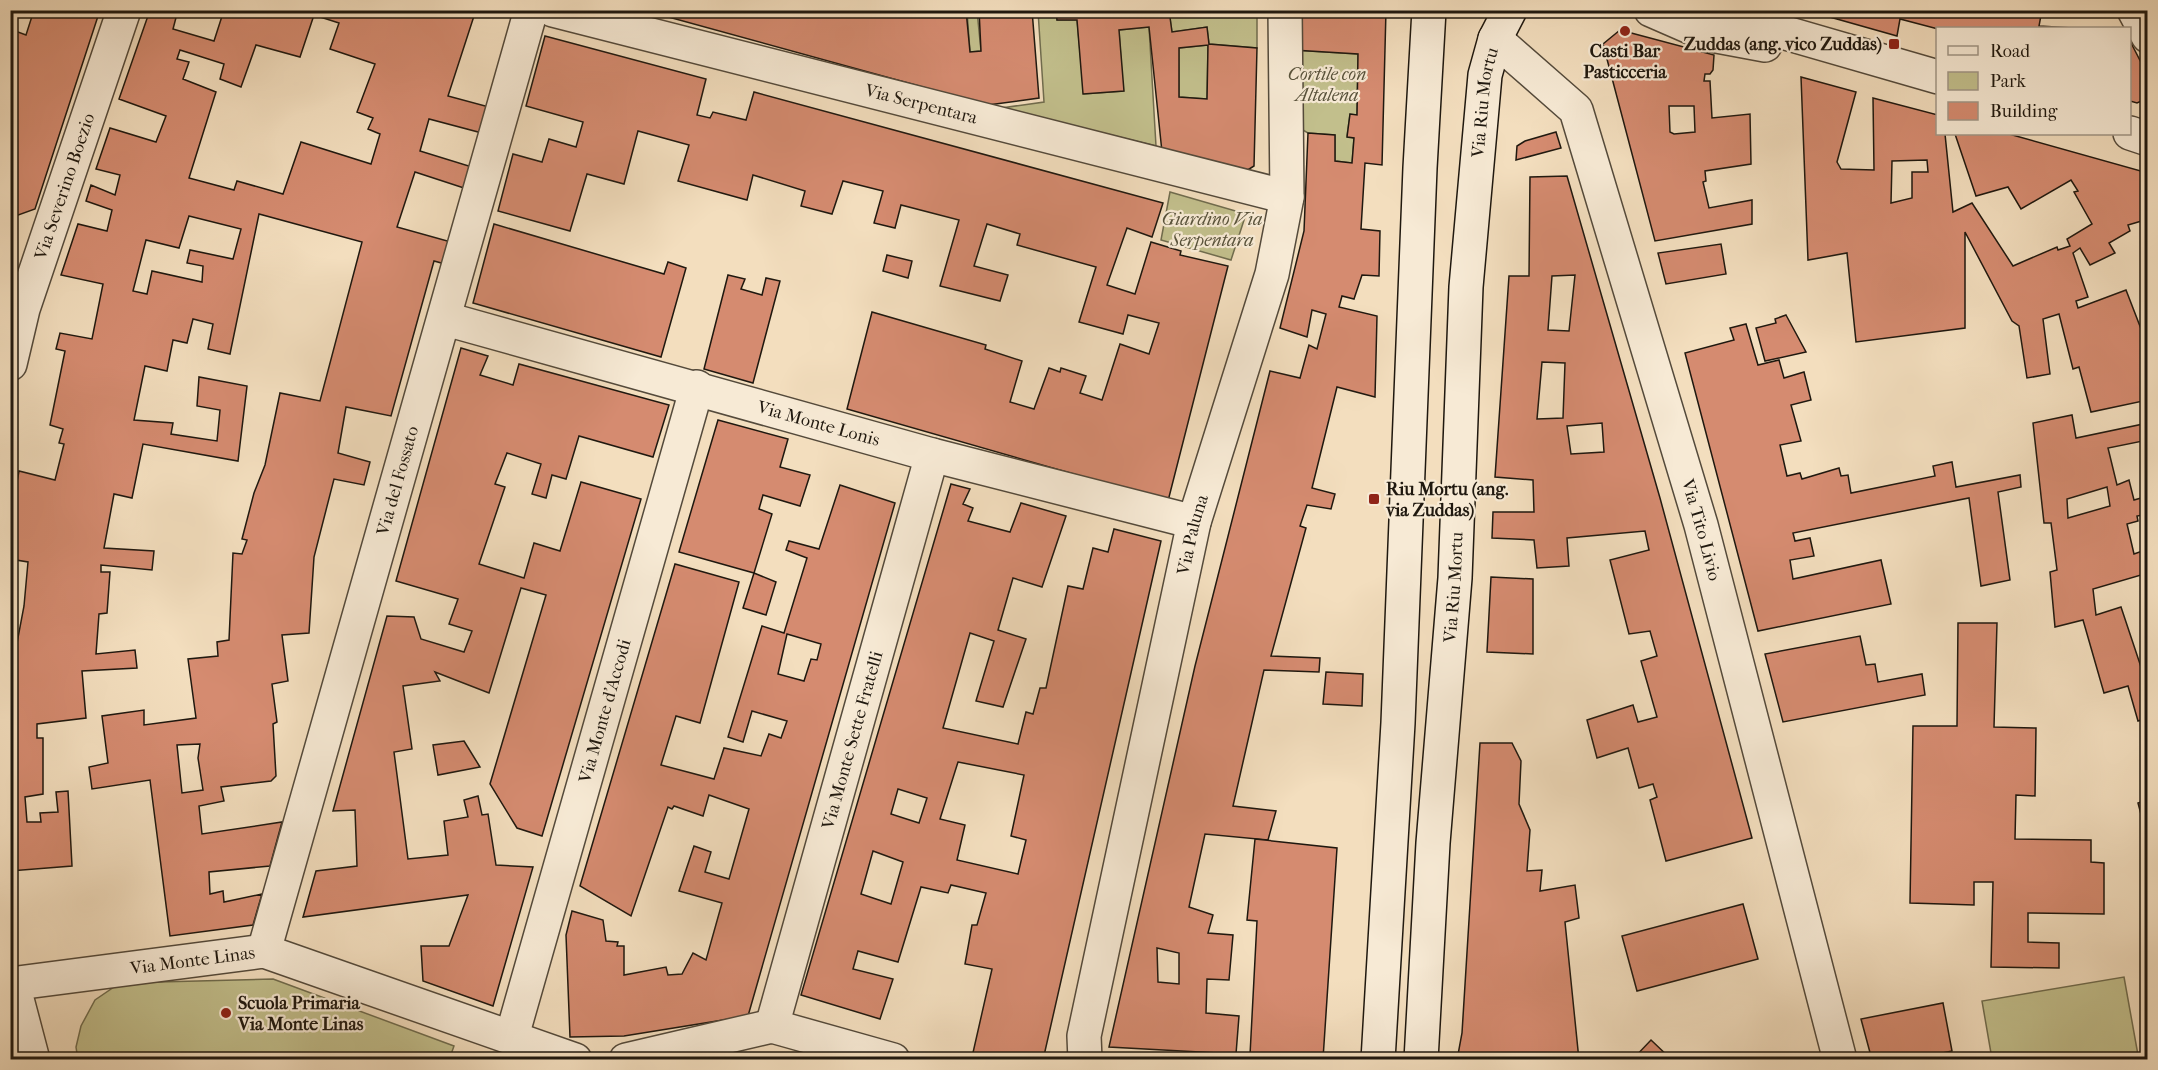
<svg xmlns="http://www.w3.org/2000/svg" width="2158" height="1070" font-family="'IM FELL French Canon',serif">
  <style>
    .green { fill: #c2bf8c; stroke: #706c4e; stroke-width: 1.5 }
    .building { fill: #d58b70; stroke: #1f180f; stroke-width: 1.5; fill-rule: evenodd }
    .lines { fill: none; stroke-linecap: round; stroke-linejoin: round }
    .minor-casing { stroke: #544a3b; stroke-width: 36 }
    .tertiary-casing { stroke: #544a3b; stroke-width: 36 }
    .secondary-casing { stroke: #1f180f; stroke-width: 36 }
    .minor { stroke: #f7ead5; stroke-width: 33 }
    .tertiary { stroke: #f7ead5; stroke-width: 33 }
    .secondary { stroke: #f7ead5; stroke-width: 33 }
    .poi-dot { fill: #8f2418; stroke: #f7ead5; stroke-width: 2 }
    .labels { text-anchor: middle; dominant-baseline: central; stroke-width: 4.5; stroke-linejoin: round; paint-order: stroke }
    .poi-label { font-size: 18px; font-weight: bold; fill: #1f180f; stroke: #f7ead5; text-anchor: start }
    .park-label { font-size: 18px; font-style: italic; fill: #58523b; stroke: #f7ead5 }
    .street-label { font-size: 18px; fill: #1f180f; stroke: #f7ead5 }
  </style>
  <rect width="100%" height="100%" fill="#f3debe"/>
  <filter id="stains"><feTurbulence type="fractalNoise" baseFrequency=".00333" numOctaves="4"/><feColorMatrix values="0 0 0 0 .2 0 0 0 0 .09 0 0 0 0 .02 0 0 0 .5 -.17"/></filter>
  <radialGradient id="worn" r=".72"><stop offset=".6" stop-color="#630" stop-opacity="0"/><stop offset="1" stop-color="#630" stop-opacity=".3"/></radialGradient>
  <!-- green -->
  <g class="green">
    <path d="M967,11H977L981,51L970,52Z"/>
    <path d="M1038,11H1056L1057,20H1077L1084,94L1123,91L1119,30L1149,27L1156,146L1001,108L1044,102Z"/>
    <path d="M1169,11H1257V48L1209,44L1207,27L1172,32Z"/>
    <path d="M1208,45L1207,99L1179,97V48Z"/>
    <path d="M1293,50L1358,54L1357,115L1350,114L1347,136L1354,138L1352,163L1335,161V135L1308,133L1301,129Z"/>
    <path d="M1170,192L1246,214L1231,260L1161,240Z"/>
    <path d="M2124,977L2138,1055L2109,1060L1992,1059L1982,1001Z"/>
    <path d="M273,979L454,1046L449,1060H78L76,1047L81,1026L95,1000L120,983Z"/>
  </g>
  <!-- building -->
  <g class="building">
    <path d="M34,10H100L35,209L10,218V29L26,35Z"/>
    <path d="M150,10H178L173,29L214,41L224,10H454L474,16L448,96L489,107L482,133L429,119L420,151L472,167L467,189L415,172L397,227L451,242L445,264L434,261L391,416L346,407L338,453L370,462L364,485L334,479L314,557L309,633L282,635L288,681L272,684L277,722L273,724L276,776L271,781L221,787L224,801L199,806L202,834L282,822L270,866L209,872L210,894L223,891L224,902L262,894L253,925L170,936L150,780L92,789L89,767L108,763L102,716L144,710V725L196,718L188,659L218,656L217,642L229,640L233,553L242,554L247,540L242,539L254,493L265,465L280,393L320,401L362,242L259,214L230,354L208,349L213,324L193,319L187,343L173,340L167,371L145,366L134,420L173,423L171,434L217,441L220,410L197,406L199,377L247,386L238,461L143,444L132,498L114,494L104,548L154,551L152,570L101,565V572H110L107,613L99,614L96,654L135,650L137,668L82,671L86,718L37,724V738H43V794L25,797L27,822H41L40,813L58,812L56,792L68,791L72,866L10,871V660L14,659L24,606L28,562L10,559V519L19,471L55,480L64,444L59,443L63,429L50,425L65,351L56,349L60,333L92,339L103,284L61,275L78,224L107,231L112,210L86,201L91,185L115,195L120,175L96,169L110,128L156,142L166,116L119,99ZM314,15L339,23L330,49L375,64L357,112L373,118L368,129L380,134L371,164L301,142L283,194L237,181L234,190L189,178L216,92L183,79L189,62L177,59L180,50L224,64L220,79L241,87L256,45L300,57ZM189,216L241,229L233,259L190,250L187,263L203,266L202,282L152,271L147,294L133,291L146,240L179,248ZM200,744L198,758L203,790L182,793L177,745Z"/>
    <path d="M643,10H857V15L895,13V10H966L970,52L981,51L979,10H1032L1039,98L988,105Z"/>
    <path d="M1056,10H1169L1172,32L1207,27L1209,44L1257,48L1254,166L1243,173L1162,152L1149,27L1119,30L1124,91L1083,94L1077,20H1057ZM1208,45L1207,99L1179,97V48Z"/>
    <path d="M1293,10H1386L1382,165L1365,163L1361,229L1380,231L1379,276L1362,275L1354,299L1342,296L1339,307L1377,316L1375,397L1337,387L1312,488L1335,494L1331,509L1307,505L1300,526L1306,528L1271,656L1320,658L1319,672L1264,670L1233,806L1276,811L1268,840L1205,834L1189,907L1213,915L1208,933L1233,935L1229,980L1207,979L1206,1013L1239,1016L1236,1054L1109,1047L1195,666L1270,371L1300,378L1309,345L1317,349L1326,314L1312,310L1307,337L1280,328L1304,231L1308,133L1335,135V161L1352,163L1354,138L1347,137L1350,114L1357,115L1358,54L1293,50ZM1157,948L1179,953V984L1158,982Z"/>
    <path d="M1805,10H2042L2039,26L2073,28L1938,29L1900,19L1897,36Z"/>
    <path d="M1620,30L1714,55L1713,70L1710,74H1705L1704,81H1710L1712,118L1750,114L1751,164L1705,171L1706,181L1703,182L1709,208L1752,200V224L1655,241L1603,44ZM1669,106H1694L1695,132L1674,134L1670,132Z"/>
    <path d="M545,36L706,79L697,115L710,118L713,112L746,120L754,92L1163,203L1152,237L1127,228L1107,285L1135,294L1151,242L1181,251L1180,255L1228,266L1168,501L847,409L872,312L986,345L985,349L1022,361L1010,402L1034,409L1049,368L1060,372L1061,368L1086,376L1080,393L1102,400L1120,344L1149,354L1159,323L1128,315L1123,334L1079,322L1096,267L1017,245L1020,234L987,224L974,266L1008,275L1000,301L940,286L959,220L901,205L895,228L874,223L883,191L843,181L832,214L801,206L805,191L753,175L747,200L678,181L689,145L638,131L624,184L587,174L570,231L498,211L513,154L542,162L549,139L576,147L583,122L526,106Z"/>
    <path d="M2130,41L2148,76V98L2137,103L2130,101Z"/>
    <path d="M1801,77L1856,92L1837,162L1841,169L1874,170L1873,98L1938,115V134H1945L1953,212L1972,203L2013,266L2057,247L2058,250L2070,246L2067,239L2092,224L2074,192L2078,191L2071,180L2021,209L2008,187L1976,196L1955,134H2009L2148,173V229L2145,220L2128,225L2130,231L2109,243L2115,253L2090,265L2080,248L2073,253L2088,297L2076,301L2078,308L2126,290L2148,347V400L2091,412L2079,367L2073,369L2059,314L2043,319L2050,374L2027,378L2019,326L2012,321L1965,232V328L1856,342L1847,253L1808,260ZM1927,160L1928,172H1912V198L1891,203L1892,161Z"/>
    <path d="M1556,132L1561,148L1516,160L1517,146L1525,141Z"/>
    <path d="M1567,176L1660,498L1752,838L1666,861L1650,800L1657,797L1653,784L1639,788L1628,748L1597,758L1587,720L1633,705L1638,722L1657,717L1641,661L1657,656L1650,631L1629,634L1610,560L1649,550L1645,531L1567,538L1569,566L1537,568L1534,540L1492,538L1493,512H1534L1533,480L1495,477L1509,276H1529L1530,177ZM1575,275L1569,331L1548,330L1552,276ZM1542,362L1565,363L1563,418L1537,419ZM1602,423L1604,452L1571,454L1567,426Z"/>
    <path d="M494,224L664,274L668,262L686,268L661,357L473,303Z"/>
    <path d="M1721,244L1726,274L1666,284L1658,253Z"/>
    <path d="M887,255L912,261L908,278L883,271Z"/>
    <path d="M728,275L745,279L741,289L762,295L766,278L780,281L753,383L704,369Z"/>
    <path d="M1786,315L1806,352L1765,361L1756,328L1776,323L1775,319Z"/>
    <path d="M1746,324L1758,365L1779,360L1784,378L1804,372L1811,400L1791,405L1801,441L1780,445L1787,476L1800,473L1802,479L1839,468L1841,476L1848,475L1851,493L1935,476L1933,466L1952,462L1956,487L2020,475L2021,487L1998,492L2010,580L1981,586L1969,498L1793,533L1795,541L1810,538L1814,556L1790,560L1793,579L1881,560L1891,604L1758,631L1685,353L1734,340L1730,328Z"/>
    <path d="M461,348L488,356L480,375L513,385L519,364L669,405L653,457L579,436L566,479L552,475L546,498L532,494L541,464L507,453L495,484L505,487L479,564L524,578L534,543L560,551L581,482L641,499L542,836L517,828L490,784L546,595L521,588L489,693L435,672L440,681L403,686L412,749L394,752L408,859L448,855L444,821L468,817L464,800L478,796L482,815L488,814L496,865L533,867L493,1006L423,981L421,946H449L468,895L303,917L316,871L357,866L355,810L333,811L387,616L414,617L421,639L464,652L472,631L449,624L458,599L396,581Z"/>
    <path d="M2072,415L2076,438L2148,423V440L2108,448L2117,485L2129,480L2134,500L2148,496V514L2137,516L2138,521L2127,524L2134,554L2148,549V573L2093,589L2096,615L2121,607L2145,679H2148V718L2138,721L2128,686L2104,693L2083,620L2055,627L2050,572L2057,570L2051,523H2044L2033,423ZM2107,487L2110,506L2068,518L2067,499Z"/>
    <path d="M718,420L788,439L780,467L810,475L800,506L763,495L759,509L772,514L754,573L679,552Z"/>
    <path d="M951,484L970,489L963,504L973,508L968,521L1010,532L1021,503L1066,516L1042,587L1013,578L998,630L1026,639L1003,707L976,701L994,641L970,633L943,728L1018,744L1026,712L1033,714L1040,688H1046L1068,586L1083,589L1093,548L1108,552L1114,529L1161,541L1043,1060H982L972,1057L992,969L965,964L972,925H977L986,893L951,885L948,893L921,887L898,962L858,951L853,969L893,979L880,1019L801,995ZM958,762L1024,775L1011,836L1026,840L1018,874L957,860L965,825L940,819ZM898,789L927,798L919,823L891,814ZM873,851L903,862L891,904L861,894Z"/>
    <path d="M840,485L895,503L748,1016L624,1036L570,1037L566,935L572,911L603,920L606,941L618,942L617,946H624V975L666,967L668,975L682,974L693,953L706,960L722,903L679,891L694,846L711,852L705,872L729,879L749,809L709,795L703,816L674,806L672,809L668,807L631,916L580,886L675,564L739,582L700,723L676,716L661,765L714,779L724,748L761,756L769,734L781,738L787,721L752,711L743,742L728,737L762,626L784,633L807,558L786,550L789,541L819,549ZM787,634L821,644L817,660L811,659L804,681L778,674Z"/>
    <path d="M754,573L776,582L766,615L743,608Z"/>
    <path d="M1491,577L1533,579V654L1487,652Z"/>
    <path d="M1958,623H1997L1994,727L2036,728L2035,796L2016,795L2015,839L2091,840V862L2104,863V914L2028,913V942L2059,943V968L1991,967L1993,882H1974V905L1910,903L1913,726H1957Z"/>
    <path d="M1860,636L1866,665L1875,664L1878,682L1922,674L1925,695L1783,722L1765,654Z"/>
    <path d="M1326,672L1363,674L1362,706L1323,704Z"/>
    <path d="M464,741L480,767L438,775L433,745Z"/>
    <path d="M1480,743H1512L1521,761L1519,804L1530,830L1527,871L1542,870L1540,891L1575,885L1579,918L1565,922L1579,1060H1457L1462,1033Z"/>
    <path d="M2148,800V841L2138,803Z"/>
    <path d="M1255,839L1337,848L1323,1059L1250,1055L1257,921L1247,920Z"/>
    <path d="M1743,904L1758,959L1637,991L1622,936Z"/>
    <path d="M1943,1003L1952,1051L1923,1057V1060H1872L1861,1019Z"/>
    <path d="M1651,1040L1672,1060H1632Z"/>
  </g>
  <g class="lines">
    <defs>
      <g id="minor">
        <path id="s1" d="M553,10L1287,197"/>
        <path d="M2134,10L2148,36"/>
        <path id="s2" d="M1495,39L1576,110L1701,525L1840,1060"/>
        <path id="s3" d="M446,319L932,455L1194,522"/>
        <path id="s4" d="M10,364L23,309L124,10"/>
        <path id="s5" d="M264,951L531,10"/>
        <path id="s6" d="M10,984L264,951L575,1060"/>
        <path d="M13,984L33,1060"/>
        <path id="s7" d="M772,1026L932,455"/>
        <path id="s8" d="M512,1036L697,387"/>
        <path d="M626,1060L772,1026L893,1060"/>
        <path id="s9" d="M1085,1060L1084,1036L1194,522L1272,274L1287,197L1285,10"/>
      </g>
      <g id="tertiary">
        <path d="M1651,10L1706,34L1765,45"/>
        <path d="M1721,10L1734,18L1938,77"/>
        <path d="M2130,133L2148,139"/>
      </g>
      <g id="secondary">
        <path d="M1378,1060L1398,723L1420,168L1429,10"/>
        <path id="s10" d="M1421,1060L1433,843L1455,578L1466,287L1485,75L1495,39L1510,10"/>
      </g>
    </defs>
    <!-- minor casing -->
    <use href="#minor" class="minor-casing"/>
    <!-- tertiary casing -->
    <use href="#tertiary" class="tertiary-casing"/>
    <!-- secondary casing -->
    <use href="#secondary" class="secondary-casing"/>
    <!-- minor -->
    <use href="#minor" class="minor"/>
    <!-- tertiary -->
    <use href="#tertiary" class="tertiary"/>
    <!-- secondary -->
    <use href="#secondary" class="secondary"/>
  </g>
  <!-- markers -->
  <g class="poi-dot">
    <circle cx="1625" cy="31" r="6"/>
    <rect x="1888" y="38" width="12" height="12" rx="3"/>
    <rect x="1368" y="493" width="12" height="12" rx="3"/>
    <circle cx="226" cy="1013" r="6"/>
  </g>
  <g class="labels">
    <!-- poi labels -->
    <g class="poi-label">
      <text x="1882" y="44" text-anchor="end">Zuddas (ang. vico Zuddas)</text>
      <text x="1625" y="51" text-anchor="middle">Casti Bar<tspan x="1625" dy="21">Pasticceria</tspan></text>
      <text x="1386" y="489">Riu Mortu (ang.<tspan x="1386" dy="21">via Zuddas)</tspan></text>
      <text x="238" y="1003">Scuola Primaria<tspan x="238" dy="21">Via Monte Linas</tspan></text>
    </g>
    <!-- park labels -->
    <g class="park-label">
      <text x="1327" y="74">Cortile con<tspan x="1327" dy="21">Altalena</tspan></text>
      <text x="1212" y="219">Giardino Via<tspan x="1212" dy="21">Serpentara</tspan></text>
    </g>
    <!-- street labels -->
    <g class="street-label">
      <text stroke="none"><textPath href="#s10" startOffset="960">Via Riu Mortu</textPath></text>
      <text stroke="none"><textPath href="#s1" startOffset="380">Via Serpentara</textPath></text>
      <text stroke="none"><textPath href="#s4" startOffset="186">Via Severino Boezio</textPath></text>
      <text stroke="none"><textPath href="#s3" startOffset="387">Via Monte Lonis</textPath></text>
      <text stroke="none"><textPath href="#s5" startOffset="489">Via del Fossato</textPath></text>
      <text stroke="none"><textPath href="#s2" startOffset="546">Via Tito Livio</textPath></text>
      <text stroke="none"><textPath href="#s9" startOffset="537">Via Paluna</textPath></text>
      <text stroke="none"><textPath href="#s10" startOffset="474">Via Riu Mortu</textPath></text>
      <text stroke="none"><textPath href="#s8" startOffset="338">Via Monte d'Accodi</textPath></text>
      <text stroke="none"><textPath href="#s7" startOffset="297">Via Monte Sette Fratelli</textPath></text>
      <text stroke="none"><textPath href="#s6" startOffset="184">Via Monte Linas</textPath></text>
    </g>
  </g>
  <!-- margin -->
  <rect width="2158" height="1070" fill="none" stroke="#f3debe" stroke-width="36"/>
  <rect x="12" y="12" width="2134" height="1046" fill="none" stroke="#1f180f" stroke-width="3"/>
  <rect x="18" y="18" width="2122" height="1034" fill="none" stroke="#1f180f" stroke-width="1.5"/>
  <!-- legend -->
  <rect x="1936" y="27" width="195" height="108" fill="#f7ead5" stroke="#a19686" stroke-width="1.5"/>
  <rect x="1948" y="46" width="30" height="9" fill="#f7ead5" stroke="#a19686" stroke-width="1.5"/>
  <text x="1990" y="57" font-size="18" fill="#1f180f">Road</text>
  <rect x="1948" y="72" width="30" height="18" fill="#c2bf8c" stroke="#a19686" stroke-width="1.5"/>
  <text x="1990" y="87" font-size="18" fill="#1f180f">Park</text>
  <rect x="1948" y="102" width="30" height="18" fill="#d58b70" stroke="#a19686" stroke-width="1.5"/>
  <text x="1990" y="117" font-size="18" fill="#1f180f">Building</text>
  <rect width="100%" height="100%" filter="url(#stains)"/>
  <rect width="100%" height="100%" fill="url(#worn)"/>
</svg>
